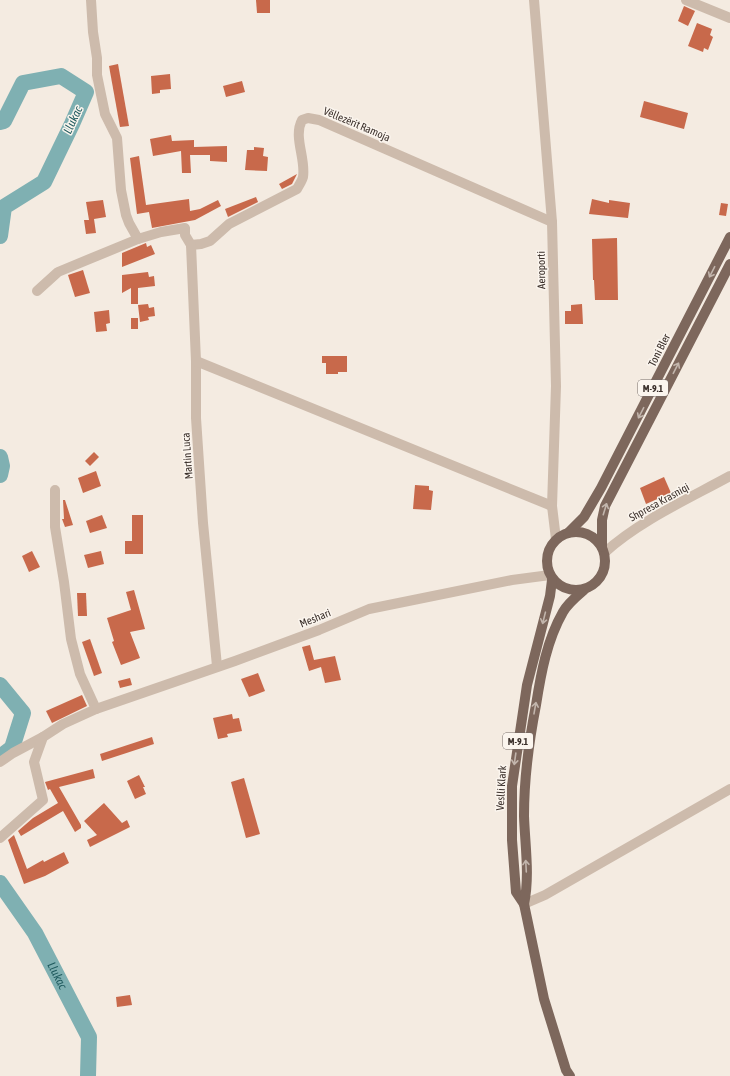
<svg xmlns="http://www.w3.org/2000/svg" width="730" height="1076" font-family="'Asap Condensed',sans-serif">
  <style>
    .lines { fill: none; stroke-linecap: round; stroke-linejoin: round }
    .river { stroke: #7fb0b2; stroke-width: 16 }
    .building { fill: #c8694b }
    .minor { stroke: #cdbbac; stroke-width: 10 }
    .major { stroke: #7d675c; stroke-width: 10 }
    .oneway { stroke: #c2b5ac }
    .labels { text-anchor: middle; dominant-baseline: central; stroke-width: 3; stroke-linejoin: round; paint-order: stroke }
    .shield { fill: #fbf5ee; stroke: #756b66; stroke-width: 1 }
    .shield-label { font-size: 10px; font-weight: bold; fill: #3b302b }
    .street-label { font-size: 11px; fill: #3b302b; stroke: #fbf5ee }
    .water-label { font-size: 12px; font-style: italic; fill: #1f5a5e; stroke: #fbf5ee }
  </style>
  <rect width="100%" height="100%" fill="#f4ebe1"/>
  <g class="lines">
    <!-- river -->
    <g class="river">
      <path d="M0,122L4,121L23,83L61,76L86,92L72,124L44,182L4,207L0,236"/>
      <path d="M0,457L2,466L0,475"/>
      <path d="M0,685L23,713L12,748L0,757"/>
      <path id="s1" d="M0,883L35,933L89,1037L88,1076"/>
    </g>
  </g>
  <!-- building -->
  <g class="building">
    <path d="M256,0H270V13H257Z"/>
    <path d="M684,6L695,11L688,26L678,21Z"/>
    <path d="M697,23L712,29L710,35L713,37L708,50L704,48L703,52L688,46Z"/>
    <path d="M118,64L129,126L120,127L109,66Z"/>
    <path d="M170,74L171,89L160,90V93L152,94L151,76Z"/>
    <path d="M242,81L245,92L226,97L223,86Z"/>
    <path d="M644,101L688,113L684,129L640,117Z"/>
    <path d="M171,135L172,141L194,140V147L227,146V162L210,161V155H190L191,173H182L181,151L153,156L150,139Z"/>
    <path d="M254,147L264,148L263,156L268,157L267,171L245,170L247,150H254Z"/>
    <path d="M139,156L146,205L189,199L190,211L200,209L218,200L221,206L195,220L152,228L149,212L137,214L130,158Z"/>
    <path d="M297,174L292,184L282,189L279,184Z"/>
    <path d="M256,197L258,202L228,217L225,209Z"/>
    <path d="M592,199L609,203V200L630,203L628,218L589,214Z"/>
    <path d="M103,200L106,217L94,219L96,233L86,234L84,220H89L86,202Z"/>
    <path d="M721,203L728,204L726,216L719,215Z"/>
    <path d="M617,238L618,300H595L594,280H593L592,239Z"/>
    <path d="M146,243L147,247L151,245L155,254L122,267V253Z"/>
    <path d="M83,270L90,293L75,297L68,275Z"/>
    <path d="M148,272L149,277L154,276L155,286L138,288V304H131V288L122,293V275Z"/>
    <path d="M148,304L149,308L154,307L155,316L148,317L149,320L140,322L138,305Z"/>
    <path d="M582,304L583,324H565V311H571V305Z"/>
    <path d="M109,310L110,323L106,324L107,331L96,332L94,312Z"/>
    <rect x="131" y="318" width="7" height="11"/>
    <path d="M322,356H347V372H338V374H326V363H322Z"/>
    <path d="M94,452L99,457L90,466L85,461Z"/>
    <path d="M96,471L101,486L83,493L78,478Z"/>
    <path d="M664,477L671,493L646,504L640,488Z"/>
    <path d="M415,485L429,486V490L433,491L431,510L413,509Z"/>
    <path d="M63,500H65L73,525L65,527L62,519H64Z"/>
    <path d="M102,515L107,528L90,533L86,521Z"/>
    <path d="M132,515H143V554H125V541H132Z"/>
    <path d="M32,551L40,567L29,572L22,556Z"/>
    <path d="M101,551L104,564L88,568L84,555Z"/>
    <path d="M134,590L145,629L130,632L140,658L121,665L112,642L114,641L107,618L131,610L126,592Z"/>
    <path d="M77,593H86L87,616H78Z"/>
    <path d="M90,639L102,673L94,676L82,642Z"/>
    <path d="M310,645L314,660L335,656L341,680L325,683L321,667L309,671L302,647Z"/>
    <path d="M258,673L265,691L249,697L241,679Z"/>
    <path d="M130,678L132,685L120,688L118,681Z"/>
    <path d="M82,695L87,706L52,723L46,711Z"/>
    <path d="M232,714L233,719L239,718L242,731L227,734L228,737L218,739L213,718Z"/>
    <path d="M152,737L154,744L102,761L100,754Z"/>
    <path d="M93,769L95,778L59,787L81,825V828L75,832L63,811L21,836L18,831L33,818L58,803L50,789L48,790L45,782Z"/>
    <path d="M139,775L145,787H143L146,794L135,799L127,781Z"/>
    <path d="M244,778L260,834L246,838L231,782Z"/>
    <path d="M104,803L122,823L127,820L130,827L90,847L87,840L97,835L84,821Z"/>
    <path d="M14,835L27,869L43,860L44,862L64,852L69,863L45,876L24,884L8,840Z"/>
    <path d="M130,995L132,1005L117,1007L116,997Z"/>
  </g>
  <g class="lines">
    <!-- minor -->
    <g class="minor">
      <path d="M91,0L93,32L97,58V75L105,114L117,138L121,190L126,215L129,223L138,239L161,232L185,228V235L191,245"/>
      <path d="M534,0L552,222L556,386L552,506L556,539"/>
      <path d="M686,0L730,18"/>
      <path d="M191,245L201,244L210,241L229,224L297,189C299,185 302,181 303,177C306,158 293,137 302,120L308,118L319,120L552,222"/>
      <path d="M191,245L196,361V418L203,523L217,666"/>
      <path d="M37,291L58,272L138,239"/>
      <path d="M196,361L552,506"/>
      <path d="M55,490V527L64,582L71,639L80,674L96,709"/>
      <path d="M604,553C639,521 688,499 730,476"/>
      <path d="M0,762L13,753L43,737"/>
      <path d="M0,838L43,800L34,762L43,737L63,724L96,709L235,661L319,630L369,609L512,580L550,575"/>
      <path d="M524,904L545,895L730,789"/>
    </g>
    <!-- major -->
    <g class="major">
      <circle cx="576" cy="561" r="29"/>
      <path d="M568,533L584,517L601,488L730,237"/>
      <path d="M602,547V520L605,506L730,264"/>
      <path d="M552,580L550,596L527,685L512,786V840L516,892L524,904L544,999L566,1070L570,1076"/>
      <path d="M524,904C530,876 525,845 524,816C524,779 529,741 536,705C541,673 547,640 563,612C568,603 577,596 584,590"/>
    </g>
  </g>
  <!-- one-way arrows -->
  <defs><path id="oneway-shaft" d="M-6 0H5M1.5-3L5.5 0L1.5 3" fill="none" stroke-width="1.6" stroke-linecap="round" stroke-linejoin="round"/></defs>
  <g class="oneway">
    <use href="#oneway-shaft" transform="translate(712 272) rotate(117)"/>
    <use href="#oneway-shaft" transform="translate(676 368) rotate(-63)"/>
    <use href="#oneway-shaft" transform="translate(641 413) rotate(117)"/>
    <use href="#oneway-shaft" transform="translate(605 509) rotate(-73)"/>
    <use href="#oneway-shaft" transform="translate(544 618) rotate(104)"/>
    <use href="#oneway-shaft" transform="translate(535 708) rotate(-80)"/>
    <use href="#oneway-shaft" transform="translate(515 759) rotate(98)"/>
    <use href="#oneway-shaft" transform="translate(526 866) rotate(-93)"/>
  </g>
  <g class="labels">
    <!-- shield labels -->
    <g class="shield">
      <rect x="638" y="380" width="30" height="16" rx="3"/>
      <rect x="503" y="733" width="30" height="16" rx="3"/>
    </g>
    <g class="shield-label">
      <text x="653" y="388">M-9.1</text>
      <text x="518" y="741">M-9.1</text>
    </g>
    <!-- street labels -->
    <g class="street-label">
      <text transform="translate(357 124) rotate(23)">Vëllezërit Ramoja</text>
      <text transform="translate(541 270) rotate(-91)">Aeroporti</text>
      <text transform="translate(659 350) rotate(-63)">Toni Bler</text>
      <text transform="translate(187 456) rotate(-94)">Martin Luca</text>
      <text transform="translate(659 502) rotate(-29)">Shpresa Krasniqi</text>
      <text transform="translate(315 618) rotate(-22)">Meshari</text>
      <text transform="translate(501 788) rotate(-87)">Veslli Klark</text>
    </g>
    <!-- water labels -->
    <g class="water-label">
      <text transform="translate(73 120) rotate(-65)">Llukac</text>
      <text stroke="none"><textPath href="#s1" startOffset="109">Llukac</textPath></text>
    </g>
  </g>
</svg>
